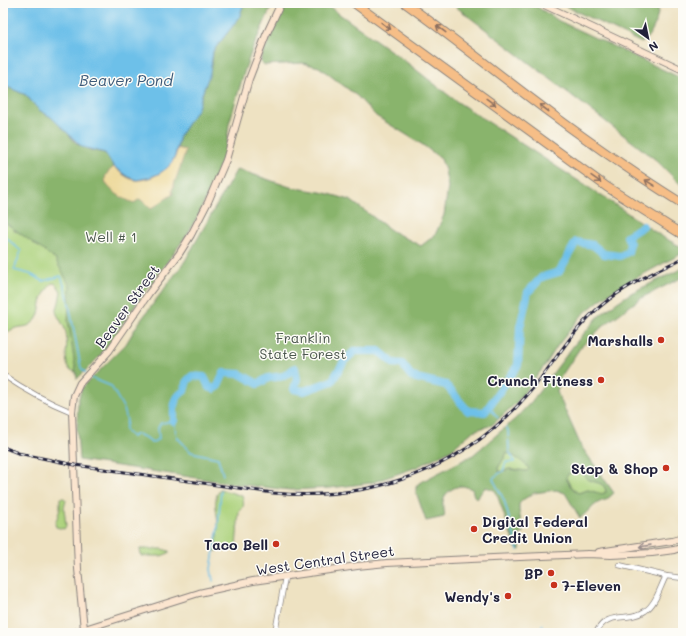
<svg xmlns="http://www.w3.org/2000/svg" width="686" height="636" font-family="Mali,sans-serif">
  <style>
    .green { fill: #acd27c; stroke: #677a5c }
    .forest { fill: #89b46c; stroke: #566b54; fill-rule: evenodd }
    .sand { fill: #eeda9e; stroke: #887e6c }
    .water { fill: #6dc0e9; stroke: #487192 }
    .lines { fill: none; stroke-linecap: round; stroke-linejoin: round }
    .stream { stroke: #6dc0e9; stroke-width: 1.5 }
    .river { stroke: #6dc0e9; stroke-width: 8 }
    .street-casing { stroke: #88827e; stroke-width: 6 }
    .secondary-casing { stroke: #88827e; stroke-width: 8 }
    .highway-casing { stroke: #88827e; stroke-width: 10 }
    .street { stroke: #fff; stroke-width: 4.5 }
    .secondary { stroke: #fbe5cf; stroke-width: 6 }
    .highway { stroke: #f6be87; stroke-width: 8 }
    .rail-casing { stroke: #22223b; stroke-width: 3 }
    .rail { stroke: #fdfcf7; stroke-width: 1.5; stroke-dasharray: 4.5; stroke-linecap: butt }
    .oneway { stroke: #8c7061 }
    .oneway2 { stroke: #998d8c }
    .poi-dot { fill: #c8321e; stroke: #fdfcf7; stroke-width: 1.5 }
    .labels { text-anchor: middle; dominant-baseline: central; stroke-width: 3; stroke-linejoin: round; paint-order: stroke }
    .park-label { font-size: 14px; fill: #4b574e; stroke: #fdfcf7 }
    .street-label { font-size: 14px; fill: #22223b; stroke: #fdfcf7 }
    .poi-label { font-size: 14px; font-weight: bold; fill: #22223b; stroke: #fdfcf7; text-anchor: end }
    .water-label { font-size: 15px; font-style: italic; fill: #3c5978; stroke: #fdfcf7 }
  </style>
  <rect width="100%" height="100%" fill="#fdfcf7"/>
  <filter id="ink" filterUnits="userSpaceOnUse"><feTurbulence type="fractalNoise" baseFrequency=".025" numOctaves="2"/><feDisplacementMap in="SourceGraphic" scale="8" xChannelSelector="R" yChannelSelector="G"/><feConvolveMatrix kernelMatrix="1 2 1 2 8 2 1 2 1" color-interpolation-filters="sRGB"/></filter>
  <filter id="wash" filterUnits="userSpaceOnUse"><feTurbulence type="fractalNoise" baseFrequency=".012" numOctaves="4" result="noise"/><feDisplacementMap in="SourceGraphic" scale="16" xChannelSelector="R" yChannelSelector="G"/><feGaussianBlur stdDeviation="0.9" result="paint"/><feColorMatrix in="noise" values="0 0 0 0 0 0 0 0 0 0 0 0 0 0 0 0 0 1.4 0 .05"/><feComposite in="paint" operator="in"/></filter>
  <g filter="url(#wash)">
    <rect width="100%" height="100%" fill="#eee2c2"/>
    <!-- green -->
    <g class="green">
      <path d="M3,90L14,228V231L23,233L69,257L78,373L69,369C63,357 69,345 66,332C64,325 59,319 56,312L59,302L61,291L56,284L52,283C48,288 44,293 42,299C39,309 41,318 31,324C26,328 19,326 13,329C10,330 6,334 3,336Z"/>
      <path d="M507,453C512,454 527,464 529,469L527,471L509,469L499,472L498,468Z"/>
      <path d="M577,471C582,473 584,476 588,479C596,484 605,481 606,492L602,494L588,490L578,493L571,487L566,478L568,474Z"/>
      <path d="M220,489L242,496C244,503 245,507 239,512L236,547L232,549L215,551C216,544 217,536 218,529C219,517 211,500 220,489Z"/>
      <path d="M60,498H64L66,500L64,508L66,526L64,529L56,527L55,524L60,509Z"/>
      <path d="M140,549H162L169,551V553L161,556H141Z"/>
    </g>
    <!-- forest -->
    <g class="forest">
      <path d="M244,3H273L252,50L245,69L229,124L226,151L199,214L187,235L131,311L104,351L97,359L77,379L68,321L70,286L55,259L3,221V85L26,95L39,110L51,117L62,127L77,144L90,150L105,153L114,167L123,174L136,180L156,175L167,168L175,157L180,135L198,108L212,63L213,51L239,18Z"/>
      <path d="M287,3H324L405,61L456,101L620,208L661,236L683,248V253L619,287L600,300L582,315L558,345L546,364L516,403L492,425L473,431L452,449L417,467L371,483L330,488L290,490L236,484L79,460L77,429L78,401L82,388L126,344L138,324L185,261L237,169L290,187L326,193L350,200L392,231L421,246L435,235L444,215L448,187L445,170L441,159L423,145L376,116L357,96L319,67L303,63L265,65L261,62V57Z"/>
      <path d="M451,3H531L559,21L683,79V187L656,160Z"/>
      <path d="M559,3H659C658,19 654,32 642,43Z"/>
      <path d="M683,268V277L641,298L603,326L580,348L560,378V382L557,392L581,446L614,493L606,500C596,501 587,513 580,518L565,493L556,490L534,493L524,499L519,504V511L523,532L520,534V550L517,549L513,543L512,537L496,492L494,490L486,487C482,491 480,493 478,498L477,499L474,496L472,489C469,488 465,486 462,486C454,486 444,493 443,501C442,507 446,512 444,517L426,521L416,492V487L419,483L473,455L515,419L532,401L574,345L599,316L616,303L631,293ZM507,453C512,454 527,464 529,469L527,471L509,469L499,472L498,468ZM577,471C582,473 584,476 588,479C596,484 605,481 606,492L602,494L588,490L578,493L571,487L566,478L568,474Z"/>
    </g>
    <!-- sand -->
    <path class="sand" d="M177,148L186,150L172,191L173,194L151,209L140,199L134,203C125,200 105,189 105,179C105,174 110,170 114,167C120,172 127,179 135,180C151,181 168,170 175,157C176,154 177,150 177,148Z"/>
    <!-- water -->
    <path class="water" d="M3,3H244L239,18L213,51L210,73L202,94L198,108L180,135L175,156L171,164L167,168L160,173L151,177L137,180L128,177L114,167L105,153L82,147L51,117L39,110L26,95L3,85Z"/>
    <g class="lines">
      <!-- stream -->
      <g class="stream">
        <path d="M3,235L21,251L14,270L30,274L43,281L61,276L67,294L81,368L86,373"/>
        <path d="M89,376L91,378L111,386L124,409L127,421L125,430L132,437L137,434L147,438L151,443L159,439L158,428L161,423L174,421L177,437L191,452L218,458L223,475"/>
        <path d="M489,406L498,418"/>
        <path d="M506,427L508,430L509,451L514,460V462H506L503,471L494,477L493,479L504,500L518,550"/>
        <path d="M213,581L211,569L218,527L221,490"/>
        <path d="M542,625L544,633"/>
      </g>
      <!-- river -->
      <path class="river" d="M174,421C174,408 172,399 184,391L187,381L192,376L204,377L209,387L214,389L218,386L224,373L240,374L258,384L268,378L284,376L295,368L297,379L294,389L304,391L332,381L345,360L355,351H379L393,363L402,364L412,377L446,385L468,411L485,412L518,365L520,327L528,292L542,277L559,272L576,242L593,245L604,254L620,256L628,252L630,244L627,236L643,226"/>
    </g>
  </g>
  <g filter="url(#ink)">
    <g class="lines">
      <defs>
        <g id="street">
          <path d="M3,375C25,390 47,402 72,412"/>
          <path d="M619,565L666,576L683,578"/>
          <path d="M275,633L285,577"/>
          <path d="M596,633C607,609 629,623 645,611C656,604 660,587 666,576"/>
        </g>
        <g id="secondary">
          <path d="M540,3L683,70"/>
          <path d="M599,552L672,541L683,538"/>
          <path d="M72,633L199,593L253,581L357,566L387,563L471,559L588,554L611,555L652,553L674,550L683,547"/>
          <path d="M79,633L84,629L78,569L72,412L74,396L80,383L109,351L149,293L179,254L191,235L208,202L226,160L249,79L266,35L281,3"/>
        </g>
        <g id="highway">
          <path d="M354,3L607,187L683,235"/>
          <path d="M405,3C455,39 503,78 553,115C595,146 638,176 683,204"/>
        </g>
      </defs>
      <!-- street casing -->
      <use href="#street" class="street-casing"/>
      <!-- secondary casing -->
      <use href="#secondary" class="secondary-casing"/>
      <!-- highway casing -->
      <use href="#highway" class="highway-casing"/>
      <!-- street -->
      <use href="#street" class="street"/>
      <!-- secondary -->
      <use href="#secondary" class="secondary"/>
      <!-- highway -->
      <use href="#highway" class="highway"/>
      <defs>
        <path id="rail" d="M3,447L18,453L75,465L273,493C371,502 464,470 529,393C554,364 572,329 602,305C626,285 655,272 683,258"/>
      </defs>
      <!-- rail casing -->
      <use href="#rail" class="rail-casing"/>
      <!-- rail -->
      <use href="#rail" class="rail"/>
    </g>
    <!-- one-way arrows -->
    <defs><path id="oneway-shaft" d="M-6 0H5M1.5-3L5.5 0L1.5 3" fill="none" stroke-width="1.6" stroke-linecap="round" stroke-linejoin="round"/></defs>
    <g class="oneway">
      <use href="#oneway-shaft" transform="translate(386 26) rotate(36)"/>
      <use href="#oneway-shaft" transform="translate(441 29) rotate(-143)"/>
      <use href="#oneway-shaft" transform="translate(491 102) rotate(36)"/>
      <use href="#oneway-shaft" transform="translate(544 108) rotate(-143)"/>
      <use href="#oneway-shaft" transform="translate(596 179) rotate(35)"/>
      <use href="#oneway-shaft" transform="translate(650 183) rotate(-148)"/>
    </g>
    <use class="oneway2" href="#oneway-shaft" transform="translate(645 546) rotate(172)"/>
  </g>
  <!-- markers -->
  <g class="poi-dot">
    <circle cx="661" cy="340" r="4"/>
    <circle cx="601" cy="380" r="4"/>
    <circle cx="666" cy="468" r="4"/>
    <circle cx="474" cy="529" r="4"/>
    <circle cx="276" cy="544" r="4"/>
    <circle cx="551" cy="573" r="4"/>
    <circle cx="554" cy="585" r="4"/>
    <circle cx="508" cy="596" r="4"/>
  </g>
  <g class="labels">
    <!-- park labels -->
    <g class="park-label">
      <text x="111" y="236">Well # 1</text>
      <text x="303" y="337">Franklin<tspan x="303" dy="16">State Forest</tspan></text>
    </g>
    <!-- street labels -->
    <g class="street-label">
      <text transform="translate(127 306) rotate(-54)">Beaver Street</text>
      <text transform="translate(325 560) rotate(-8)">West Central Street</text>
    </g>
    <!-- poi labels -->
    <g class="poi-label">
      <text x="653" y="340">Marshalls</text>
      <text x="593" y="380">Crunch Fitness</text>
      <text x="658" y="468">Stop &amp; Shop</text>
      <text x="482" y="521" text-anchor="start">Digital Federal<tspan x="482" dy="16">Credit Union</tspan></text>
      <text x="268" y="544">Taco Bell</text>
      <text x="543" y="573">BP</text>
      <text x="562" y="585" text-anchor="start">7-Eleven</text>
      <text x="500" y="596">Wendy's</text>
    </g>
    <!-- water labels -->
    <g class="water-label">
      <text x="126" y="80">Beaver Pond</text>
    </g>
  </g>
  <!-- margin -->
  <rect width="686" height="636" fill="none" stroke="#fdfcf7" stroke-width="16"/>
  <!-- north arrow -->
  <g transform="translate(648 38) rotate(147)" stroke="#fdfcf7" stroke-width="3" paint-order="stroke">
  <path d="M0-3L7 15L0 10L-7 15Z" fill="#22223b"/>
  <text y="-6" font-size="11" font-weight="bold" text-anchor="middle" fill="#22223b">N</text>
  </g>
</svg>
